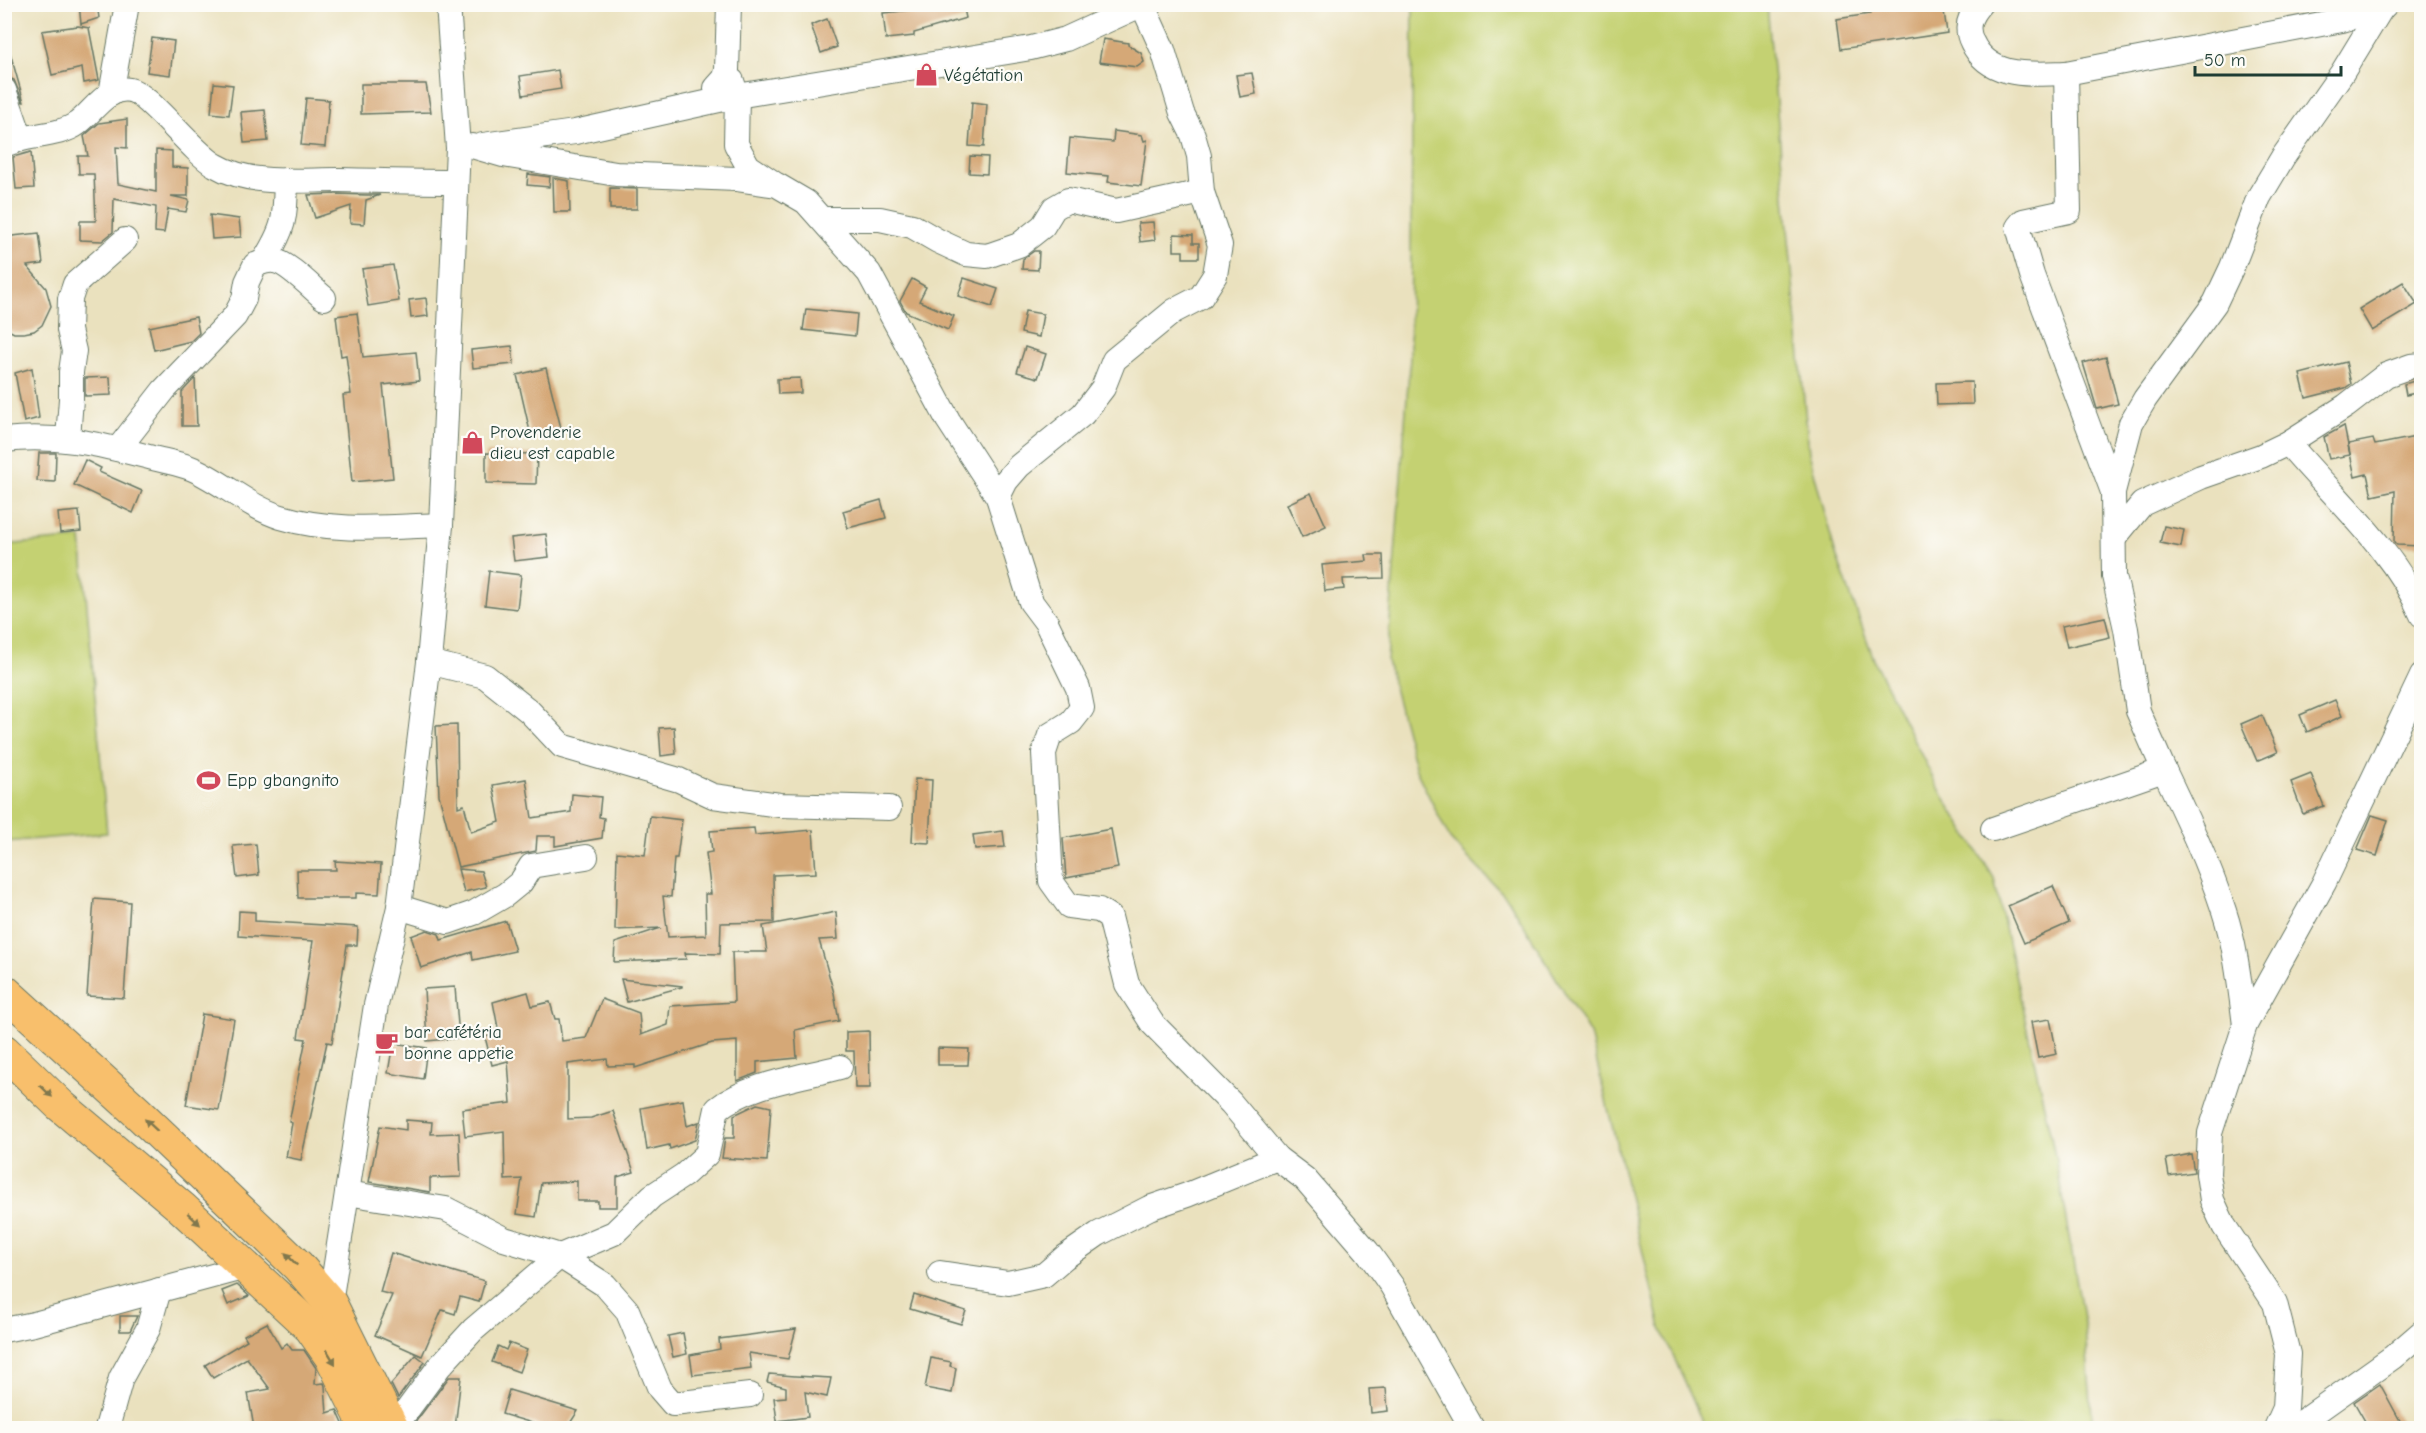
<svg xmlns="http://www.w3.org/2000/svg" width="2426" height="1433" font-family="'Comic Neue',sans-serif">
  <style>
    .green { fill: #c4d172; stroke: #728753; stroke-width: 1.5 }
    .building { fill: #d5a877 }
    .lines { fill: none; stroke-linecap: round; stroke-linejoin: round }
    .street-casing { stroke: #667664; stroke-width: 26 }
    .primary-casing { stroke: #667664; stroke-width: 35 }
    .street { stroke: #fff; stroke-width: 24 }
    .primary { stroke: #f8bf6c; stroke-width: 33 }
    .oneway { fill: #81784d }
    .labels { text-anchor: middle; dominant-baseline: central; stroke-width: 4.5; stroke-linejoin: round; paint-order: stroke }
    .poi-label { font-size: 18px; fill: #1f3d34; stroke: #fdfcf7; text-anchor: start }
  </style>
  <rect width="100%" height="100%" fill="#fdfcf7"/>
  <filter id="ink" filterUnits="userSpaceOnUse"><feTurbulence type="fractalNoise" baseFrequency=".0167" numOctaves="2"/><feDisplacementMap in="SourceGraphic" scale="12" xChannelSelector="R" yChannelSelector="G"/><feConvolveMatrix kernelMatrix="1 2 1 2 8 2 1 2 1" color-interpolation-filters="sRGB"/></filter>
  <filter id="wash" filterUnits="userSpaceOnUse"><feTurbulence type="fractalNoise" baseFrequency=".008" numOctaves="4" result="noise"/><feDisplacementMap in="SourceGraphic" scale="24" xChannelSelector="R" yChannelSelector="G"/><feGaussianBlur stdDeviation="1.35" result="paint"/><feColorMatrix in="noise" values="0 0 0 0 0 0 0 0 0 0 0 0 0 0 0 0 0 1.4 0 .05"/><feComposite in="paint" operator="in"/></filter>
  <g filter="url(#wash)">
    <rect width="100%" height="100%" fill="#eae1be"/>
    <!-- green -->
    <g class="green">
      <path d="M1413,5H1767L1809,453L1835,552L1876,665L1937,786L1994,878L2055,1156L2085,1329L2093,1428H1705L1661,1328L1590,1034L1508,899L1450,839L1416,770L1387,661L1410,357Z"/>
      <path d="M81,538L107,833L5,842V545Z"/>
    </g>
    <g id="blocks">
      <!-- building -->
      <g class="building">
        <path d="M79,4H97L99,18L81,24Z"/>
        <path d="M921,4H963L966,18L914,33V36L886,39L883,13L922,9Z"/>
        <path d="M1868,4H1943L1947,33L1841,49L1837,19L1870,14Z"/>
        <path d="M827,19L837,47L821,53L811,25Z"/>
        <path d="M78,26L89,28L99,80L84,83L82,68L52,75L42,31Z"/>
        <path d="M152,38L174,41L170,75L147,72Z"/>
        <path d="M1103,39L1128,43V45L1141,53L1144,62L1137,67L1099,62Z"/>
        <path d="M9,49L24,102H23L14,80L4,76V50Z"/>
        <path d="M558,70L561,89L523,95L520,76Z"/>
        <path d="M1252,73L1256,94L1240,97L1236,75Z"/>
        <path d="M214,83L233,85L229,115L211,113Z"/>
        <path d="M361,84H426L431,112L361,114Z"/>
        <path d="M306,98L329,100L325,147L301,145Z"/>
        <path d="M972,102L987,104L984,147L969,146Z"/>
        <path d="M265,110L268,141L244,143L241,112Z"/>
        <path d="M127,119V148L116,147L118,184L156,192V150L172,151V167L188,168V196H171L189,200L186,212L168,209L164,233L155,232L156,207L114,199L113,232L102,241L80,240V221H96L94,174H79L78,156H88L84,136L99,123Z"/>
        <path d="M1114,131L1142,135L1144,141L1147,140L1141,186L1108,182L1109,176L1067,172L1070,138L1113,142Z"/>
        <path d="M31,152L34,188L16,189L13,157Z"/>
        <path d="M970,156L988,157L987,174L969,173Z"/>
        <path d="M528,174L550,177L549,187L527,185Z"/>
        <path d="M553,178L569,181L570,212H554Z"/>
        <path d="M610,188L637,189V209H610Z"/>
        <path d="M337,194L366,195H380L366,200L364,224L350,223L351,206L315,218L308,195Z"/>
        <path d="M210,215L239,219L241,237L212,239Z"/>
        <path d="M1153,222L1155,240L1140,242L1138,223Z"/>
        <path d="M39,233L43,264L27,266L46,288L51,306L42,325L34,331L24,333H14L4,328V237Z"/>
        <path d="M1174,234L1193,235V243H1199V258H1183V251H1174Z"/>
        <path d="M1034,251H1039L1038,270L1022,269L1023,259Z"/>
        <path d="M393,265L399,301L368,306L362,269Z"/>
        <path d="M964,278L998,289L992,307L958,296Z"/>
        <path d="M912,279L926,287L919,301L954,316L948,330L906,312L900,301Z"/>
        <path d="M2403,282L2417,304L2372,331L2359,309Z"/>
        <path d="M426,298L428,316L411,318L409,300Z"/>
        <path d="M806,309L857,314L855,336L803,330Z"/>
        <path d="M1025,311L1043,314L1039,337L1021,333Z"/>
        <path d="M357,313L363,357L416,352L419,381L383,385L393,478L352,482L343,395L351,394L346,355L341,356L336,316Z"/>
        <path d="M196,317L199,333L191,341L154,350L149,327Z"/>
        <path d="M512,346L514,364L473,368L471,350Z"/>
        <path d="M1025,347L1046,354L1038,378L1017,372Z"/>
        <path d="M2106,357L2118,404L2097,409L2083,363Z"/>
        <path d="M2346,362L2351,384L2345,388L2306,398L2300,374Z"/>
        <path d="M32,368L39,418L24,422L15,373Z"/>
        <path d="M546,368L561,428L531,436L517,375Z"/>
        <path d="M110,377L111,395L85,396V378Z"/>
        <path d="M195,378L197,426H182V392Z"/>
        <path d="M800,378L801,393L778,394L777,379Z"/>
        <path d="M2421,379V392L2406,395L2404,384Z"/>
        <path d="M1972,382L1973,404L1937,405L1936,383Z"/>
        <path d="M2344,426L2350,455L2329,459L2324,437Z"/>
        <path d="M2421,436V546L2397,545L2394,542L2395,491L2372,496L2367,474L2355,477L2348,444L2373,439L2375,445Z"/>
        <path d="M39,453H56L55,482L37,481Z"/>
        <path d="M486,453L537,454L536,484L486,483Z"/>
        <path d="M85,460L101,468L99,472L142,491L133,513L74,485Z"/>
        <path d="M1311,493L1326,526L1302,537L1287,504Z"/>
        <path d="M881,500L886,518L848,528L843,511Z"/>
        <path d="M79,511L81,531L60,533L58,513Z"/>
        <path d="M2164,526L2184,530L2181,547L2160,543Z"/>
        <path d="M546,534L549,557L514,561L511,538Z"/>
        <path d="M1366,555H1383L1384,578L1343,579L1344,589L1325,591L1322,565L1367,561Z"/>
        <path d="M489,571L521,575L517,609L485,605Z"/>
        <path d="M2105,617L2110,637L2067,647L2062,626Z"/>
        <path d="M2335,700L2342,716L2307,732L2300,715Z"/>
        <path d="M2262,715L2278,752L2257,761L2241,724Z"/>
        <path d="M457,725L458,807L464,805L471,832L500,822L493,785L526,779L532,818L571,812L572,794L601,797L599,817L604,818L602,838L555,846V836H537L536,851L458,867L439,795L436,726Z"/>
        <path d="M674,727L676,754L661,756L659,728Z"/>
        <path d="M2311,774L2324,806L2303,814L2291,782Z"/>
        <path d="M915,779L932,780L929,843L912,842Z"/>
        <path d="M2372,815L2388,820L2377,856L2357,850Z"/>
        <path d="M650,816L682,820L677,858H674L671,897L663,896L668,937L706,935L705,894H711L706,853L712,852L710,831L754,828L755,835L813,830L816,873L773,875L774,922L721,923L720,954L685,953L686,959L614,962L615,943L661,928L615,930L617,852L645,855Z"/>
        <path d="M1111,829L1118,868L1066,878L1063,838Z"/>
        <path d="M1003,831L1005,847L975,849L973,835Z"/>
        <path d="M256,844L259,875L237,878L233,846Z"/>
        <path d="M335,861L381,864L379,894L356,893V898H298L297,870H336Z"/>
        <path d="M458,869L481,871L486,887L464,892Z"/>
        <path d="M2053,886L2069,923L2024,943L2008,906Z"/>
        <path d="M94,899L130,902L124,998L87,996Z"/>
        <path d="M239,911L255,912V921L358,927L357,945H347L332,1043L327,1042L301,1160L286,1157L292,1123L289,1122L306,1039L298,1038L313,941L238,936Z"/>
        <path d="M836,912L838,939L819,940L834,993L839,1021L795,1030L797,1058L757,1062V1073L737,1081V1041L712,1043L635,1068V1065L608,1066L607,1059L568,1064V1119L591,1118L613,1111L634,1172L617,1177V1207H598V1201H577V1181L541,1183L536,1217L517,1214L522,1179L505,1180L504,1131L465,1136L462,1109L511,1103L508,1061L492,1065L485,1037L499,1033L493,1002L528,992L532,1006L550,1002L555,1019H559L562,1041L586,1038L602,999L639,1013L641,1035L668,1025L670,1006L734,1002L732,952H767L763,926Z"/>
        <path d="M506,921L515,951L473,960L472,952L421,968L411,936L427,930L439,934L441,940Z"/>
        <path d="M621,979L682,986V987L627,1002Z"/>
        <path d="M455,987L459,1038L427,1041L424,989Z"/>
        <path d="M202,1014L234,1019L219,1110L186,1105Z"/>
        <path d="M2050,1019L2057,1054L2038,1058L2031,1022Z"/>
        <path d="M869,1031L870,1088H855L854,1051H846V1032Z"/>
        <path d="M393,1043L427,1048L423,1079L388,1073Z"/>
        <path d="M938,1048L969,1049L968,1065H938Z"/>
        <path d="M683,1100L687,1126L699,1122L695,1140L670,1149L669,1145L647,1150L641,1108Z"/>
        <path d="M757,1104L771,1107L767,1161L722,1158L725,1138H734V1115Z"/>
        <path d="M406,1120L432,1122L431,1134L459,1133L461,1177L430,1178V1192L369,1182L380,1126L406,1130Z"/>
        <path d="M2191,1154L2194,1172L2169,1176L2166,1159Z"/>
        <path d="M391,1253L485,1281L479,1302L460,1297L455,1314L442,1310L422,1356L375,1335L392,1295L380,1292Z"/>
        <path d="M237,1285L249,1296L228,1305L222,1291Z"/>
        <path d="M914,1295L966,1311L961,1324L910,1309Z"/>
        <path d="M120,1316H137L130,1331H120Z"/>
        <path d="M267,1323L281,1348L287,1343L292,1350H304L316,1368L315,1384L324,1383L325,1386L327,1413L337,1410L344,1426L336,1428H254L248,1393L270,1389L247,1358L213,1378L205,1365L247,1340L244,1335Z"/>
        <path d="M796,1329L788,1359L749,1353L751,1368L693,1375L690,1355L720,1349L719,1339Z"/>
        <path d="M683,1333L687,1354L673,1357L668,1336Z"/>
        <path d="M509,1343L527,1350L519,1372L492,1362L498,1346L506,1350Z"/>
        <path d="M416,1355L425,1362L398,1398L391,1384Z"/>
        <path d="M931,1358L951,1362L950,1366L956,1368L952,1393L925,1388Z"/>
        <path d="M769,1374L795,1376L831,1378L827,1397L805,1392L808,1417L777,1421L774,1398L786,1397V1387L767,1382Z"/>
        <path d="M449,1377H461L455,1428H411Z"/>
        <path d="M2380,1384L2404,1428H2369L2354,1402Z"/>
        <path d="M1386,1388L1388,1411L1371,1413L1369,1389Z"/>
        <path d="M509,1390L578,1411L567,1428H549L502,1414Z"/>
      </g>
    </g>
  </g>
  <g filter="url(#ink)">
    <use href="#blocks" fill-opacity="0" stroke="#667664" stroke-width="1.5"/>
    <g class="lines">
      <defs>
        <g id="street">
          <path d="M1980,4C1969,16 1965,28 1972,42C1989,79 2031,74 2066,73L2342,20L2381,9L2386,4"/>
          <path d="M2066,73L2069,211L2023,221L2018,227L2032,275L2113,492"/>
          <path d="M725,78L732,81L737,96L736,144L748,166L772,182"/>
          <path d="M716,88L725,78L727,70L729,4"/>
          <path d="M4,90L21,139L4,145"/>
          <path d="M111,94L127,4"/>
          <path d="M21,139C38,135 64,134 78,123C94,111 107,86 130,90C148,93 192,152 215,165C250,186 299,180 337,180C377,181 416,182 456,182"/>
          <path d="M483,145L575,132L737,96L1031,48L1066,39L1143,4"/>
          <path d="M472,146L503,155L616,174L736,179L777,185L806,202L869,273L948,420L998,497L1031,602L1046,622L1078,688L1082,708L1071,722L1050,735L1044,753L1051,881L1069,906L1099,910L1110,917L1127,984L1152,1023L1231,1103L1277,1158L1305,1179L1367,1251L1392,1286L1472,1428"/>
          <path d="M823,219H880L912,226L938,241L966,254L987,256L1019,245L1043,226L1054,208L1068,200L1116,211L1202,192"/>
          <path d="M264,261C285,227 285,220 286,180"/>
          <path d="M68,438L71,399V372L74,351L69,330L70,299L75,284L125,240"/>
          <path d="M4,440C56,434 99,444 149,457C163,461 179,463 193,469C224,483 249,507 281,517C333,533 388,527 441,525"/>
          <path d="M2288,443C2333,497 2394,549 2422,615"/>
          <path d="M118,449L164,390L235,316L244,299L247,282L255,265C261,263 266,260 274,261C287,262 313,289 324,298"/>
          <path d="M998,497L1006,481L1019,466L1083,414L1103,388L1114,360L1174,311L1201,297L1215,275L1220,245L1202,192L1199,156L1193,135L1182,113L1163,50L1143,6"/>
          <path d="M2115,537L2142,504L2201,477L2261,456L2288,443L2346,406L2386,375L2411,366L2422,365"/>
          <path d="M429,662L485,676L529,711L562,746L679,780L713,796L780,805L889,808"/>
          <path d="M2164,770C2186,816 2208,862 2224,911C2236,947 2240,987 2245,1025"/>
          <path d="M1993,829L2164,770L2138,711L2126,629L2114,576L2113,492L2131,423L2145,399L2215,303L2232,267L2259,197L2283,157L2342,73L2381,9"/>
          <path d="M399,907L448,922L474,913L505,895L521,882L531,866L586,857"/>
          <path d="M347,1193L446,1209L504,1239L560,1256L605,1285L627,1310L660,1389L673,1404L750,1395"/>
          <path d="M940,1273L1008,1283L1044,1275L1065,1257L1098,1234L1149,1208L1187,1195L1277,1158"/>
          <path d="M330,1303L376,1005L399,907L429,662L441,525L458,148L448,4"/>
          <path d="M4,1330L34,1324L246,1267"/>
          <path d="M107,1428L121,1378L148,1329L159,1290"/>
          <path d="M394,1428L439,1367L473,1330L560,1256L614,1233L652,1196L684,1175L707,1154L717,1109C751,1083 799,1078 840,1067"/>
          <path d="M2276,1428L2285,1408L2288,1354L2275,1303L2224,1226L2212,1200L2208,1174L2210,1133L2245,1025L2324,883L2422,676"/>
          <path d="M2293,1428L2393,1357L2422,1332"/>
        </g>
        <g id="primary">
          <path d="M4,991L136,1111L298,1266L330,1303L392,1428"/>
          <path d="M4,1051L60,1105L182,1208L311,1328L332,1358L360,1414L364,1428"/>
        </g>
      </defs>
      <!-- street casing -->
      <use href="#street" class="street-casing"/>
      <!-- primary casing -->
      <use href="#primary" class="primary-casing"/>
      <!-- street -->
      <use href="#street" class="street"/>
      <!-- primary -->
      <use href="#primary" class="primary"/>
    </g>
    <!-- one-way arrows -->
    <defs><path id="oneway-solid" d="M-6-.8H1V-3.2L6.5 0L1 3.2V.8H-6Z" transform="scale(1.5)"/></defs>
    <g class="oneway">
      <use href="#oneway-solid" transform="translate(46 1091) rotate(44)"/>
      <use href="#oneway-solid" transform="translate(151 1125) rotate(-137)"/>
      <use href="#oneway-solid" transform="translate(194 1219) rotate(43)"/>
      <use href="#oneway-solid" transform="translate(291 1259) rotate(-134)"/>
      <use href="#oneway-solid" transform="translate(331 1357) rotate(59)"/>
    </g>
  </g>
  <!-- icons -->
  <defs>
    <symbol id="shop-bare" viewBox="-9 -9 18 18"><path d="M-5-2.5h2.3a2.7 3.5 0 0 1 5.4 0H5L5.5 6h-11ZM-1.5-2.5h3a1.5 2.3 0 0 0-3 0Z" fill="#d1495b" stroke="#fdfcf7" stroke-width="2.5" paint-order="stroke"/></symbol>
    <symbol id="stadium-bare" viewBox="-9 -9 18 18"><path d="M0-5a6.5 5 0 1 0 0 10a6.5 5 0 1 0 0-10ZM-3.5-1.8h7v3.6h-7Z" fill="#d1495b" stroke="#fdfcf7" stroke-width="2.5" paint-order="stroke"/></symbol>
    <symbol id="cafe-bare" viewBox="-9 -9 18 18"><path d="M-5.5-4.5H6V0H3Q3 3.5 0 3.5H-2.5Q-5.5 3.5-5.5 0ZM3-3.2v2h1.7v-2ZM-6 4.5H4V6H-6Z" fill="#d1495b" stroke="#fdfcf7" stroke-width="2.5" paint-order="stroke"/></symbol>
  </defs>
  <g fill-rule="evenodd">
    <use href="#shop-bare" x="910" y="58" width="33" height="33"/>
    <use href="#shop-bare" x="456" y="426" width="33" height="33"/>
    <use href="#stadium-bare" x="192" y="764" width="33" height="33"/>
    <use href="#cafe-bare" x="370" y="1026" width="33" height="33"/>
  </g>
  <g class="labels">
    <!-- poi labels -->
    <g class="poi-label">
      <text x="944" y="75">Végétation</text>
      <text x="490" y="432">Provenderie<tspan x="490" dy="21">dieu est capable</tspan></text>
      <text x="227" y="780">Epp gbangnito</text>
      <text x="404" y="1032">bar cafétéria<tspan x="404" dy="21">bonne appetie</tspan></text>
    </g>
  </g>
  <!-- margin -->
  <rect width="2426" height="1433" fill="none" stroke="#fdfcf7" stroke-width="24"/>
  <!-- scale -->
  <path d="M2195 66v9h146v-9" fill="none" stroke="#1f3d34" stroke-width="3"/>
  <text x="2204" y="66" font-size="18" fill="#1f3d34" stroke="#fdfcf7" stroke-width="4.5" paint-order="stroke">50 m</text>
</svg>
